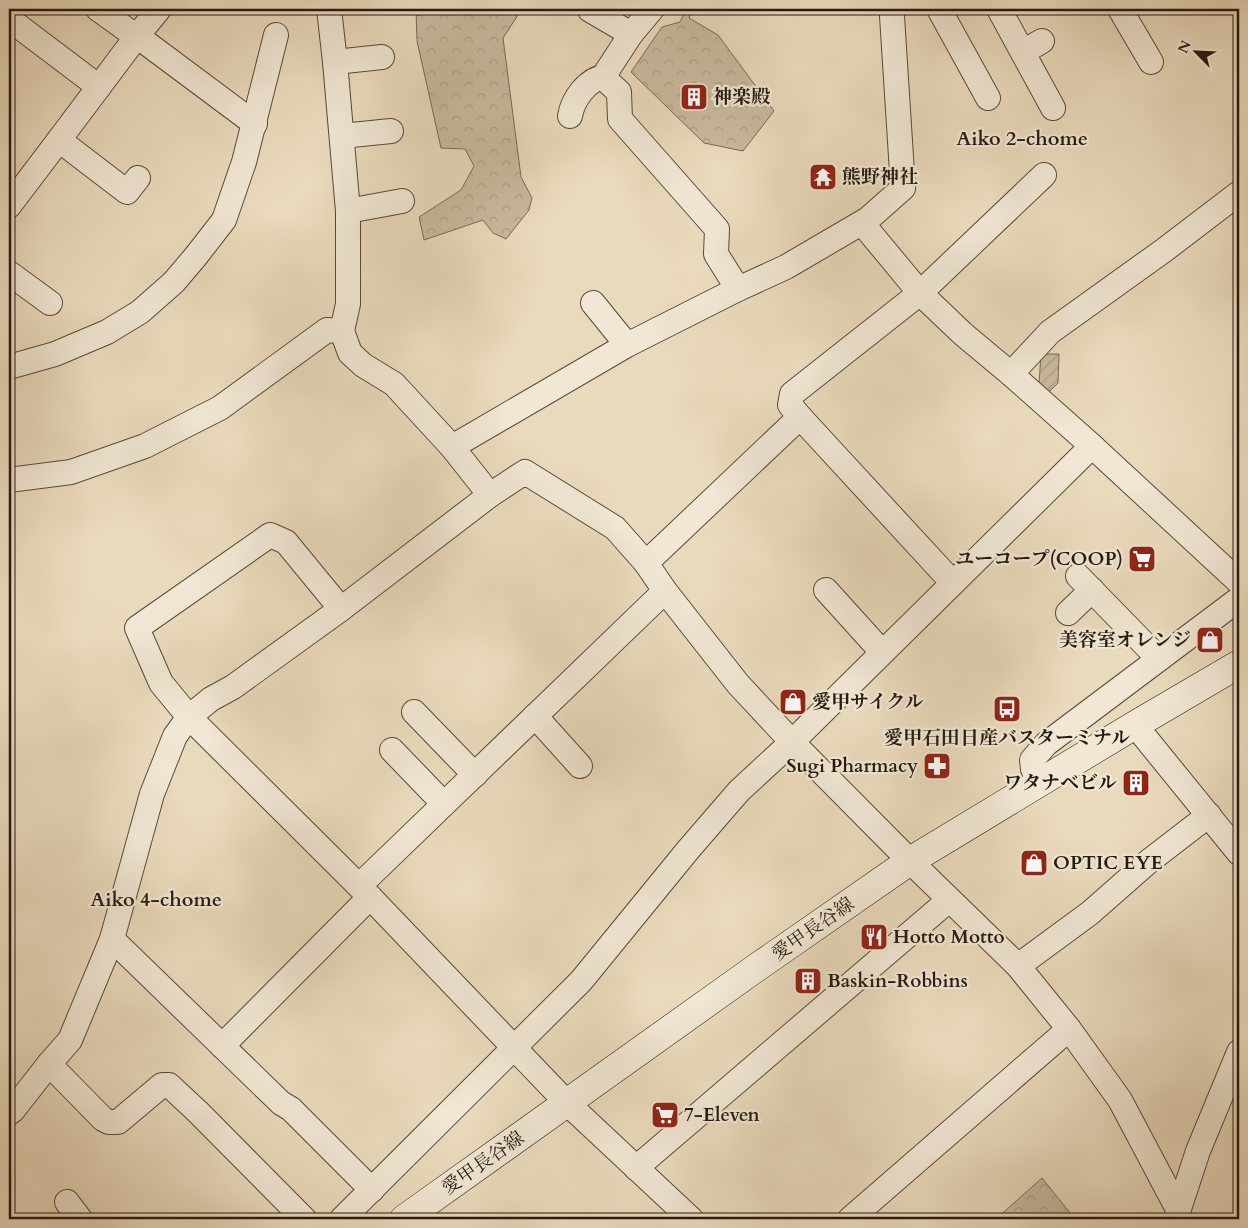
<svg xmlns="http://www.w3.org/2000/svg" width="1248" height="1228" font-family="Cardo,'Noto Serif JP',serif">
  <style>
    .forest { fill: url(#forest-crowns); stroke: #776a57 }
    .garden { fill: url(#garden-furrows); stroke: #776a57 }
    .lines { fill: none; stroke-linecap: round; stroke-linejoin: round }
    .street-casing { stroke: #564a3a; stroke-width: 26 }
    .secondary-casing { stroke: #251a0f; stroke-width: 29 }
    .street { stroke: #f1e7d4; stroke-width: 24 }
    .secondary { stroke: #f1e7d4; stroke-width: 28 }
    .labels { text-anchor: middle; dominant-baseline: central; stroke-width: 4.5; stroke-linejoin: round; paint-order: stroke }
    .poi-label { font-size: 19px; font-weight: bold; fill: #251a0f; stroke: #f1e7d4; text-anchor: start }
    .street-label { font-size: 19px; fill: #251a0f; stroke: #f1e7d4 }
    .neighbourhood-label { font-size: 20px; font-weight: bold; fill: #251a0f; stroke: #f1e7d4 }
  </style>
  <defs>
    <pattern id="forest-crowns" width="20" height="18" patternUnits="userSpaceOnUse" patternTransform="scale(1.25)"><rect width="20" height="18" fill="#c9b99f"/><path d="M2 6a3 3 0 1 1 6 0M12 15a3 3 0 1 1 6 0" fill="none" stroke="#ac9e88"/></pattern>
    <pattern id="garden-furrows" width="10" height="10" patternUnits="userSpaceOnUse" patternTransform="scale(1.25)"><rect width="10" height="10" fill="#c9b99f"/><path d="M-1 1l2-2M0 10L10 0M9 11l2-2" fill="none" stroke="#ac9e88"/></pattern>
  </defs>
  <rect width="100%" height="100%" fill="#eadabd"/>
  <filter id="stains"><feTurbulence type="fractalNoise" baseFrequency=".004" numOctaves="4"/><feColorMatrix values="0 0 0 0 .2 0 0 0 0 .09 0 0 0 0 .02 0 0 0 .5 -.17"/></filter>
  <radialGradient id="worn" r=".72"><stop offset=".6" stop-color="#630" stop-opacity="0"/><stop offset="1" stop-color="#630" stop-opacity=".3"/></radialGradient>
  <!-- forest -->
  <g class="forest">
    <path d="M416,9H522L503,38L521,177L532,198L529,210L506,239L493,233L483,220L424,240L419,217L461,190L474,166L465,149L441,148L417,41Z"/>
    <path d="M686,9H692L689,18L718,35L774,111L743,151L704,143L631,72L662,27L680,22Z"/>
    <path d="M1042,1178L1075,1219H996Z"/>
  </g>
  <!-- garden -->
  <path class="garden" d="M1041,354H1059L1058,383L1050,391H1046L1039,384Z"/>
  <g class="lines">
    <defs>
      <g id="street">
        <path d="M98,9L130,32L137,36L255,124"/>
        <path d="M329,9L335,62L348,211V304L342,331L350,353L363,365L394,384L452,447L490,495"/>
        <path d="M939,9L988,98"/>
        <path d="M999,9L1053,108"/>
        <path d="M1120,9L1151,62"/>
        <path d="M590,10L631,34L607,71L606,76"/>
        <path d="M13,22L99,87"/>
        <path d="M631,34L652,9"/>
        <path d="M1023,52L1042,41"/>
        <path d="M335,62L382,57"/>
        <path d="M570,116C573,99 587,79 606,76L609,83L619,92L620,119L717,229L716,254L738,289"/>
        <path d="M342,136L391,131"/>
        <path d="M59,140L127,192L138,178"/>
        <path d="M9,206L59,140L137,36L159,9"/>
        <path d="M348,211L402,201"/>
        <path d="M862,223L920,293L1044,175"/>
        <path d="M9,273L50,303"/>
        <path d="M593,303L627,345"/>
        <path d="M9,367L55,354L107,332L140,312L174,282L196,256L224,220L244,162L276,35"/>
        <path d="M1092,446L1239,582"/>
        <path d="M452,447L627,345L738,289L786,267L868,219L903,188L892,16L893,9"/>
        <path d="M9,480L71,472L145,446L220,408L327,330L342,331"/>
        <path d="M646,563L800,417"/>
        <path d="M1078,576L1159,659"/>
        <path d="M953,583L800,417L790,405L792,394L920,293L963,334L1011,374"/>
        <path d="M826,590L882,652"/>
        <path d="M341,609L286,542L270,535L137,628L161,683L189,717L370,897L567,1103L691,1219"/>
        <path d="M1068,613L1092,590"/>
        <path d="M414,712L475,775"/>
        <path d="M535,716L580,766"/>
        <path d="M1135,725L1239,853"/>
        <path d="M392,750L444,804"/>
        <path d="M1040,782L1033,769L1032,760L1046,744L1239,599"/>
        <path d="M359,886L665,591"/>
        <path d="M112,939L281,1103L291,1109L372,1190"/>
        <path d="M1018,966L1090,913L1148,862L1209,815"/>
        <path d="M222,1046L370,897"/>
        <path d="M49,1064L103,1119L109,1122H118L162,1085H169L198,1112L304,1219"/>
        <path d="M9,1113L13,1110L49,1064L70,1040L112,939L152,794L175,736L189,717L211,699L233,687L341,609L490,495L525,472L615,528L646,563L665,591L738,684L792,742L910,861L1018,966L1069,1029L1120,1100L1174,1202L1179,1208"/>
        <path d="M636,1168L949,900"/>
        <path d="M67,1202L80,1219"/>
        <path d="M1176,1218L1198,1151L1239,1052"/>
        <path d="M342,1219L581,981L688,850L739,791L792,742L1092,446L1011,374L1050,332L1163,251L1239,193"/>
        <path d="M850,1219L1069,1029"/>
      </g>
      <path id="secondary" d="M404,1219L756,968L910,861L1135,725L1239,664"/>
    </defs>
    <!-- street casing -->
    <use href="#street" class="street-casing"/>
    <!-- secondary casing -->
    <use href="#secondary" class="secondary-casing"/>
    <!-- street -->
    <use href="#street" class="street"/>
    <!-- secondary -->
    <use href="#secondary" class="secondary"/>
  </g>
  <!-- icons -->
  <defs>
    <symbol id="building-square" viewBox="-11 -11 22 22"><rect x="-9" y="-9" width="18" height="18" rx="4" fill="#8f2418" stroke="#f1e7d4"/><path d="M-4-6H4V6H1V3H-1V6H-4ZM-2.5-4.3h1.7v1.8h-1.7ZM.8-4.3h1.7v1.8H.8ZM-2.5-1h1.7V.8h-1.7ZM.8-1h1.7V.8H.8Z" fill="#fff"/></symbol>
    <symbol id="temple-square" viewBox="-11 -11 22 22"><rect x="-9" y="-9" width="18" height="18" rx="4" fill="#8f2418" stroke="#f1e7d4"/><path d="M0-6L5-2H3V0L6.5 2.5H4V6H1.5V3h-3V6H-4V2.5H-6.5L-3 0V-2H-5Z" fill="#fff"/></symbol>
    <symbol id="supermarket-square" viewBox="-11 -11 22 22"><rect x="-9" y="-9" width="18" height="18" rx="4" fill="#8f2418" stroke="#f1e7d4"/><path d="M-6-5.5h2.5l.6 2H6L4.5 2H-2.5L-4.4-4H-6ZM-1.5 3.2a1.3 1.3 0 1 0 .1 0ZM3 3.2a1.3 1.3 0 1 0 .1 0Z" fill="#fff"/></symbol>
    <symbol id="shop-square" viewBox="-11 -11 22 22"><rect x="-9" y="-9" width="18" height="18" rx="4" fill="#8f2418" stroke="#f1e7d4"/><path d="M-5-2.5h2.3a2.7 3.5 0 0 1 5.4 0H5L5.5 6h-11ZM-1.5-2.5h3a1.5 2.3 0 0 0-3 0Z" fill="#fff"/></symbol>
    <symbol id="bus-square" viewBox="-11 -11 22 22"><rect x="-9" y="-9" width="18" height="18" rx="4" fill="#8f2418" stroke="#f1e7d4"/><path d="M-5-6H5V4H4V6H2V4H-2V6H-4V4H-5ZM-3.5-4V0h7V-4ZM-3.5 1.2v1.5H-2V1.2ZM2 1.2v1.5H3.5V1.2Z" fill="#fff"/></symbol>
    <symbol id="pharmacy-square" viewBox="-11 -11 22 22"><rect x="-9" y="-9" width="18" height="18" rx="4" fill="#8f2418" stroke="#f1e7d4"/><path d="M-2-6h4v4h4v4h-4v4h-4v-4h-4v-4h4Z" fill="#fff"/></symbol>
    <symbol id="restaurant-square" viewBox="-11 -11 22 22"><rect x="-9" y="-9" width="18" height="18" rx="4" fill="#8f2418" stroke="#f1e7d4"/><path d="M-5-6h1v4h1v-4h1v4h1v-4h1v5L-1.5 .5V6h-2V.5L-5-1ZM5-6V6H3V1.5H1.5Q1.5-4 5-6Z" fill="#fff"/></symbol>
  </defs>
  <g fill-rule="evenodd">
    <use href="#building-square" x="678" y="81" width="32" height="32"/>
    <use href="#temple-square" x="807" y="161" width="32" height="32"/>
    <use href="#supermarket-square" x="1126" y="543" width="32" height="32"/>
    <use href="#shop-square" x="1194" y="624" width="32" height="32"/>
    <use href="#shop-square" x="777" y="686" width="32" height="32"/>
    <use href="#bus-square" x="991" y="693" width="32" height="32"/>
    <use href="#pharmacy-square" x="921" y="750" width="32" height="32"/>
    <use href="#building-square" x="1120" y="767" width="32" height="32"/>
    <use href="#shop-square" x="1018" y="847" width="32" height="32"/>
    <use href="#restaurant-square" x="858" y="921" width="32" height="32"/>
    <use href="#building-square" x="792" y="965" width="32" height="32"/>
    <use href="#supermarket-square" x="649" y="1099" width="32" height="32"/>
  </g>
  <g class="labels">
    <!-- poi labels -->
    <g class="poi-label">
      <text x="713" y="97">神楽殿</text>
      <text x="842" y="177">熊野神社</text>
      <text x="1123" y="559" text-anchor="end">ユーコープ(COOP)</text>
      <text x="1191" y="640" text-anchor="end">美容室オレンジ</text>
      <text x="812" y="702">愛甲サイクル</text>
      <text x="1007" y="738" text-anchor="middle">愛甲石田日産バスターミナル</text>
      <text x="918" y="766" text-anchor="end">Sugi Pharmacy</text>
      <text x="1117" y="783" text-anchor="end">ワタナベビル</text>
      <text x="1053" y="863">OPTIC EYE</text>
      <text x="893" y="937">Hotto Motto</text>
      <text x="827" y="981">Baskin-Robbins</text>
      <text x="684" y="1115">7-Eleven</text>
    </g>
    <!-- street labels -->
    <g class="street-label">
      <text transform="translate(813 929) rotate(-35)">愛甲長谷線</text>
      <text transform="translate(483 1163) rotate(-35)">愛甲長谷線</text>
    </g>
    <!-- neighbourhood labels -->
    <g class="neighbourhood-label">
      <text x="1022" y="138">Aiko 2-chome</text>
      <text x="156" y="899">Aiko 4-chome</text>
    </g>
  </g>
  <!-- margin -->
  <rect width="1248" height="1228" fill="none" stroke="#eadabd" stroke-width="30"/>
  <rect x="10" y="10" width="1228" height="1208" fill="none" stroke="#251a0f" stroke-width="2.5"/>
  <rect x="15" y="15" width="1218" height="1198" fill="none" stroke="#251a0f"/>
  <!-- north arrow -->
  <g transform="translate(1196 52) rotate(294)" stroke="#f1e7d4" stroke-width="4" paint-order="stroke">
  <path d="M0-4L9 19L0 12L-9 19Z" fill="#251a0f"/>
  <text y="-8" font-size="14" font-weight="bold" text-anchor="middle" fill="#251a0f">N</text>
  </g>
  <rect width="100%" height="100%" filter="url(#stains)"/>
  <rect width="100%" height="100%" fill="url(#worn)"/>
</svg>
